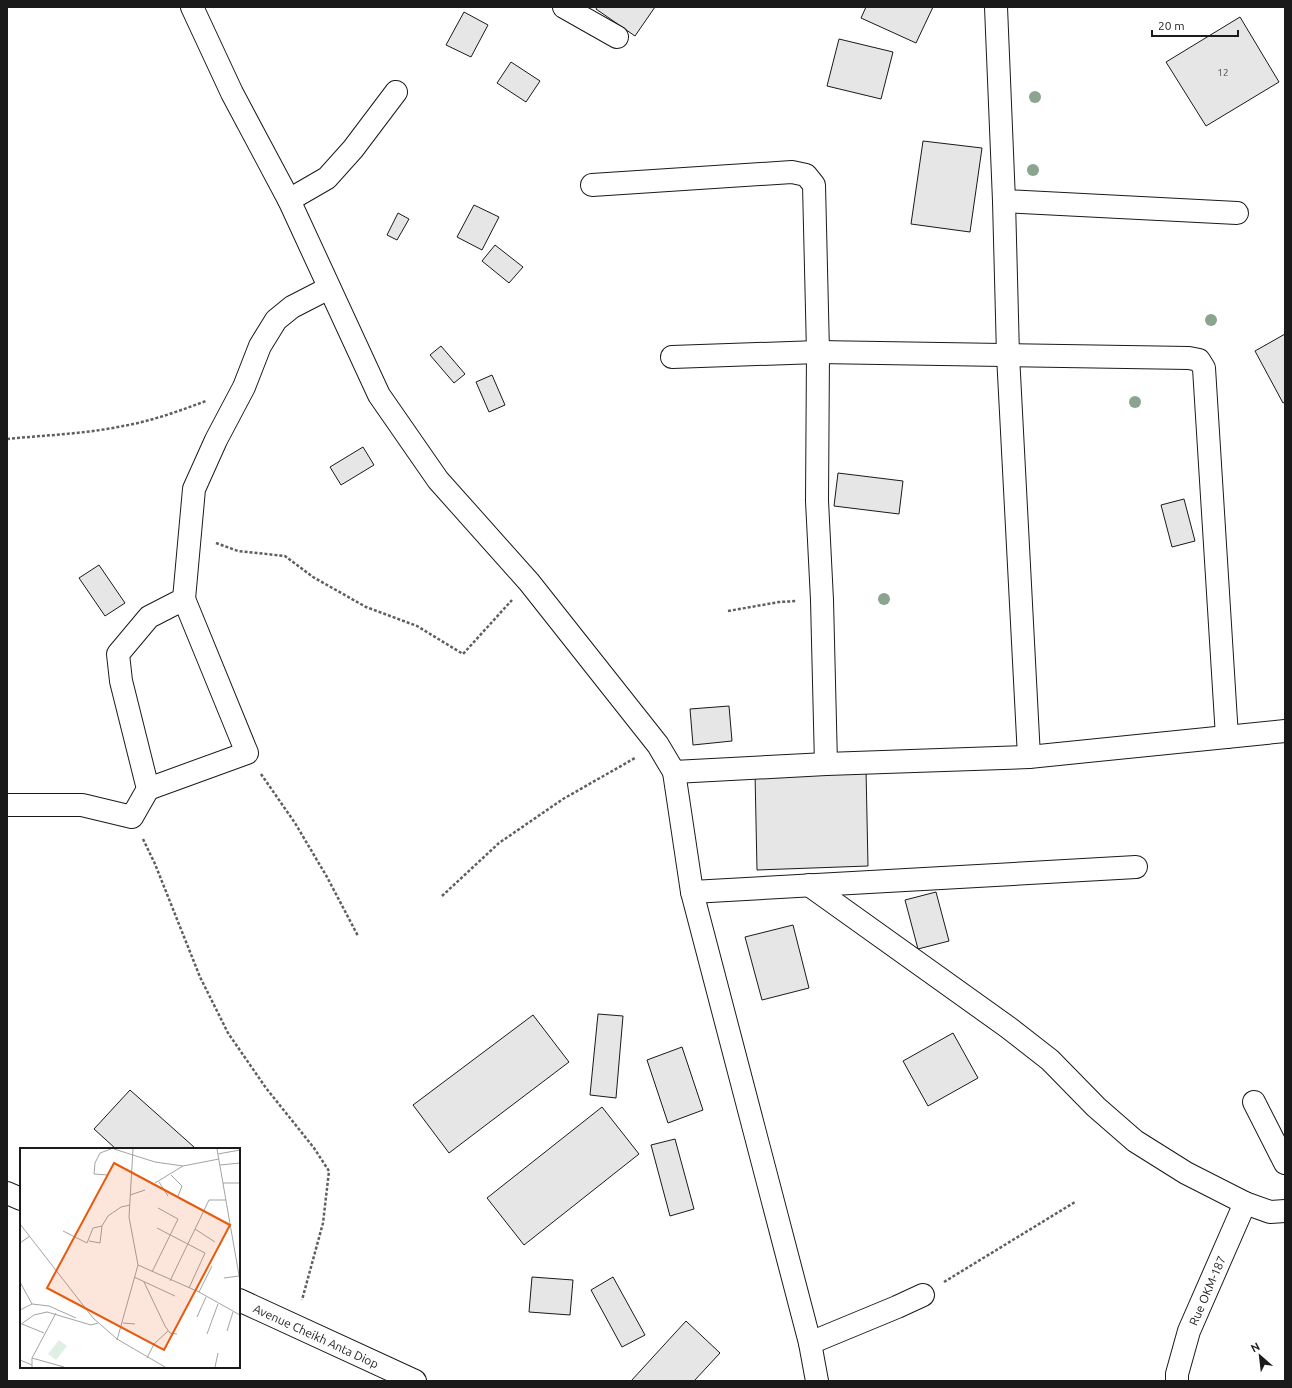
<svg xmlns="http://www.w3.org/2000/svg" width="1292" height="1388" font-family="Ubuntu,sans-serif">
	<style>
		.building { fill: #e6e6e6; stroke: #1a1a1a }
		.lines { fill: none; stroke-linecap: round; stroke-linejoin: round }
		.minor-casing { stroke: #1a1a1a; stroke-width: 24 }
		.tertiary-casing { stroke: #1a1a1a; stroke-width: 24 }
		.path { stroke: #5f5f5f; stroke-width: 2.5; stroke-dasharray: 3 2; stroke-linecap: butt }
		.minor { stroke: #fff; stroke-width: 22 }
		.tertiary { stroke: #fff; stroke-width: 22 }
		.tree { fill: #8aa48f }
		.labels { text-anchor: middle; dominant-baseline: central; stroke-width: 3; stroke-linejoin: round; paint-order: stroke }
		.number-label { font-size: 10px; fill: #4d4d4d }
		.street-label { font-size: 12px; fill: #1a1a1a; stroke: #fff }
		.inset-road { fill: none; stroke: #a3a3a3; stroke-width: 1 }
		.view { fill: #e8590c; fill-opacity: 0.15; stroke: #e8590c; stroke-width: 2 }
		.inset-edge { fill: none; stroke: #1a1a1a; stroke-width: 2 }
	</style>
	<rect width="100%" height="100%" fill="#fff"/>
	<g class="building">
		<path d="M 597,7 L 655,7 L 635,36 L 596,9 Z"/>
		<path d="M 866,7 L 933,7 L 916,43 L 861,18 Z"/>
		<path d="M 464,12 L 488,25 L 471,57 L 446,45 Z"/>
		<path d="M 1240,17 L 1279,82 L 1206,126 L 1166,62 Z"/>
		<path d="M 839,39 L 893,52 L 881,99 L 827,86 Z"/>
		<path d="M 511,62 L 540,81 L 526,102 L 497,83 Z"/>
		<path d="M 923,141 L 982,148 L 970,232 L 911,224 Z"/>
		<path d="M 474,205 L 499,217 L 482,250 L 457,237 Z"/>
		<path d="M 398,213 L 409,219 L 397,240 L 387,235 Z"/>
		<path d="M 495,245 L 523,267 L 509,283 L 482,261 Z"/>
		<path d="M 1285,334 L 1285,402 L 1283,403 L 1255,351 Z"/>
		<path d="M 441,346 L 465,374 L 454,383 L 430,355 Z"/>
		<path d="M 492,375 L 505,405 L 489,412 L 476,382 Z"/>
		<path d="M 363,447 L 374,465 L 341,485 L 330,467 Z"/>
		<path d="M 838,473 L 903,481 L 899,514 L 834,506 Z"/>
		<path d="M 1184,499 L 1195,541 L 1172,547 L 1161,505 Z"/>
		<path d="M 99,565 L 125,603 L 105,616 L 79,578 Z"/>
		<path d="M 729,706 L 732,741 L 693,745 L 690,709 Z"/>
		<path d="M 866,769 L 868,866 L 757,870 L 755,773 Z"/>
		<path d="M 936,892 L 949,941 L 918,949 L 905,900 Z"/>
		<path d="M 793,925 L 809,988 L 762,1000 L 745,937 Z"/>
		<path d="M 598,1014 L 623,1016 L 616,1098 L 590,1095 Z"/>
		<path d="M 533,1015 L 569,1062 L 449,1153 L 413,1105 Z"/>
		<path d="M 953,1033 L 978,1078 L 928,1106 L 903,1061 Z"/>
		<path d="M 682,1047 L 703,1110 L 668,1123 L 647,1060 Z"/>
		<path d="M 130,1090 L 194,1147 L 192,1149 L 116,1149 L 94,1129 Z"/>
		<path d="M 602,1107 L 639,1154 L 524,1245 L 487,1198 Z"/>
		<path d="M 675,1139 L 694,1209 L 670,1216 L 651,1145 Z"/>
		<path d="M 532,1277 L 573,1280 L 570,1315 L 529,1312 Z"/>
		<path d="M 613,1277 L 645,1335 L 622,1347 L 591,1290 Z"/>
		<path d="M 686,1321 L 720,1353 L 694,1381 L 631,1381 Z"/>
	</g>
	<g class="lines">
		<g class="minor-casing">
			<g id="minor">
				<path d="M 192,7 L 232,93 L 289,200 L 379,395 L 438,480 L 529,582 L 658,745 L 674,772 L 692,892 L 810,1343 L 817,1381"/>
				<path d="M 564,7 L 617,37"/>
				<path d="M 996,7 L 1004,201 L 1008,355 L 1029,757"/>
				<path d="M 592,185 L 792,172 L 806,175 L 814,185 L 818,352 L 817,501 L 822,600 L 826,764"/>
				<path d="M 289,200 L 327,178 L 353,149 L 396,92"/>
				<path d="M 1004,201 L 1237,213"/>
				<path d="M 672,357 L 818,352 L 1189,358 L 1199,360 L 1204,368 L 1227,737"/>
				<path d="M 674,772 L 826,764 L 1029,757 L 1285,731"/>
				<path d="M 148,789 L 247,753 L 184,599"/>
				<path d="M 7,805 L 82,805 L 132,817 L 148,789 L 121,681 L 118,654 L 149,617 L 184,599 L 194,489 L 216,440 L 244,387 L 260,346 L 276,320 L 292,307 L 329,288"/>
				<path d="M 809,885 L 1009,1028 L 1050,1060 L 1096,1107 L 1135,1141 L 1186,1173 L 1245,1203 L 1270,1212 L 1285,1211"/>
				<path d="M 692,892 L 1136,867"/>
				<path d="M 1254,1102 L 1285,1163"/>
				<path d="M 810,1343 L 897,1307 L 923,1295"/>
				<path id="s1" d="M 1177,1381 L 1177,1374 L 1189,1331 L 1245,1203"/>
			</g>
		</g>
		<g class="tertiary-casing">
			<g id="tertiary">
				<path d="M 7,1193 L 21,1199"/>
				<path id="s2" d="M 239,1300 L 415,1381"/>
			</g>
		</g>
		<g class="path">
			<path d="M 7,439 C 46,435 85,434 123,426 C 152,421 179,411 206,401"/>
			<path d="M 216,543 L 238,551 L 285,556 L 313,577 L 366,607 L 417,626 L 463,654 L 512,600"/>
			<path d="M 728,611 L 779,602 L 797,601"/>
			<path d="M 261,774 L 295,823 L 327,877 L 358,936"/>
			<path d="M 143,839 L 155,864 L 200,977 L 228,1033 L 266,1088 L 314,1148 L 329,1171 L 323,1223 L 302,1300"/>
			<path d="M 442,896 L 499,843 L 563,799 L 635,758"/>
			<path d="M 944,1282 L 1075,1202"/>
		</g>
		<use href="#minor" class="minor"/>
		<use href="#tertiary" class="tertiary"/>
	</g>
	<g class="tree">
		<circle cx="1035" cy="97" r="6"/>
		<circle cx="1033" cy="170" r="6"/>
		<circle cx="1211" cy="320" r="6"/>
		<circle cx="1135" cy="402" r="6"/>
		<circle cx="884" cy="599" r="6"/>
	</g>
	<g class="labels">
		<g class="number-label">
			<text x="1223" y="72">12</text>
		</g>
		<g class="street-label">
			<text stroke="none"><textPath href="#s1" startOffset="96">Rue OKM-187</textPath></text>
			<text stroke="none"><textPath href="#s2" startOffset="85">Avenue Cheikh Anta Diop</textPath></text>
		</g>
	</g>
	<g transform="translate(20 1148)">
		<rect width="220" height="220" fill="#fff"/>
		<path d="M 39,192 L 47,198 L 36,212 L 28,206 Z" fill="#e0efe3"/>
		<path class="inset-road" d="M 94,1 L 135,14 L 163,18M 197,1 L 220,133M 198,6 L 220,2M 200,17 L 220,15M 88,27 L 74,26 L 75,15 L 80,5 L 91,1M 151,27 L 162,38 L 158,48M 139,34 L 148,48M 135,35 L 163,18 L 199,11M 203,35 L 220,35M 110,47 L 125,42M 0,76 L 73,170 L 97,191 L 145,219M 137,80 L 185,105 L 169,140M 175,81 L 195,94M 43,83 L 67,95 L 73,80 L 82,78 L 88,68 L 101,59 L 110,57M 69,93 L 80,95 L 82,78M 0,95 L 10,88M 118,117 L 179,144 L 220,167M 132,124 L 158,71 L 138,60M 114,129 L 155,148M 204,130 L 219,128M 150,133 L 189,52 L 206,52M 0,134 L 12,156M 124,134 L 145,178 L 150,185 L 157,186M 179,144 L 192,118M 0,162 L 12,156 L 29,158 L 56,170M 177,169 L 186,149M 103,175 L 115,176M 2,176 L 24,185M 0,177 L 14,167 L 27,164 L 71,177 L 78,175M 207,183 L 213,164M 187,186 L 198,156M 97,192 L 118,117 L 109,69 L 113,1M 12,210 L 44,219M 127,210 L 134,196 L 148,183M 0,212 L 12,217M 12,219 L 12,210 L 36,165M 195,219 L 198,205"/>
		<path class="view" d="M 94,15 L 210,77 L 144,202 L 27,140 Z"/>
		<rect width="220" height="220" class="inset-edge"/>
	</g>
	<rect width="1292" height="1388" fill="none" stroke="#1a1a1a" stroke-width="16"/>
	<g transform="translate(1260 1356) rotate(332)" stroke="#ffffff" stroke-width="3" paint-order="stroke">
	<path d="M0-3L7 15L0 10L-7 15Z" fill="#1a1a1a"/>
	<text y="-6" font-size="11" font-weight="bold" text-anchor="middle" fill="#1a1a1a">N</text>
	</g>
	<path d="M1152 30v6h86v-6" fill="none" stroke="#1a1a1a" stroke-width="2"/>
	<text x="1158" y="30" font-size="12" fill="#1a1a1a" stroke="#ffffff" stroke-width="3" paint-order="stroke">20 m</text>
</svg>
